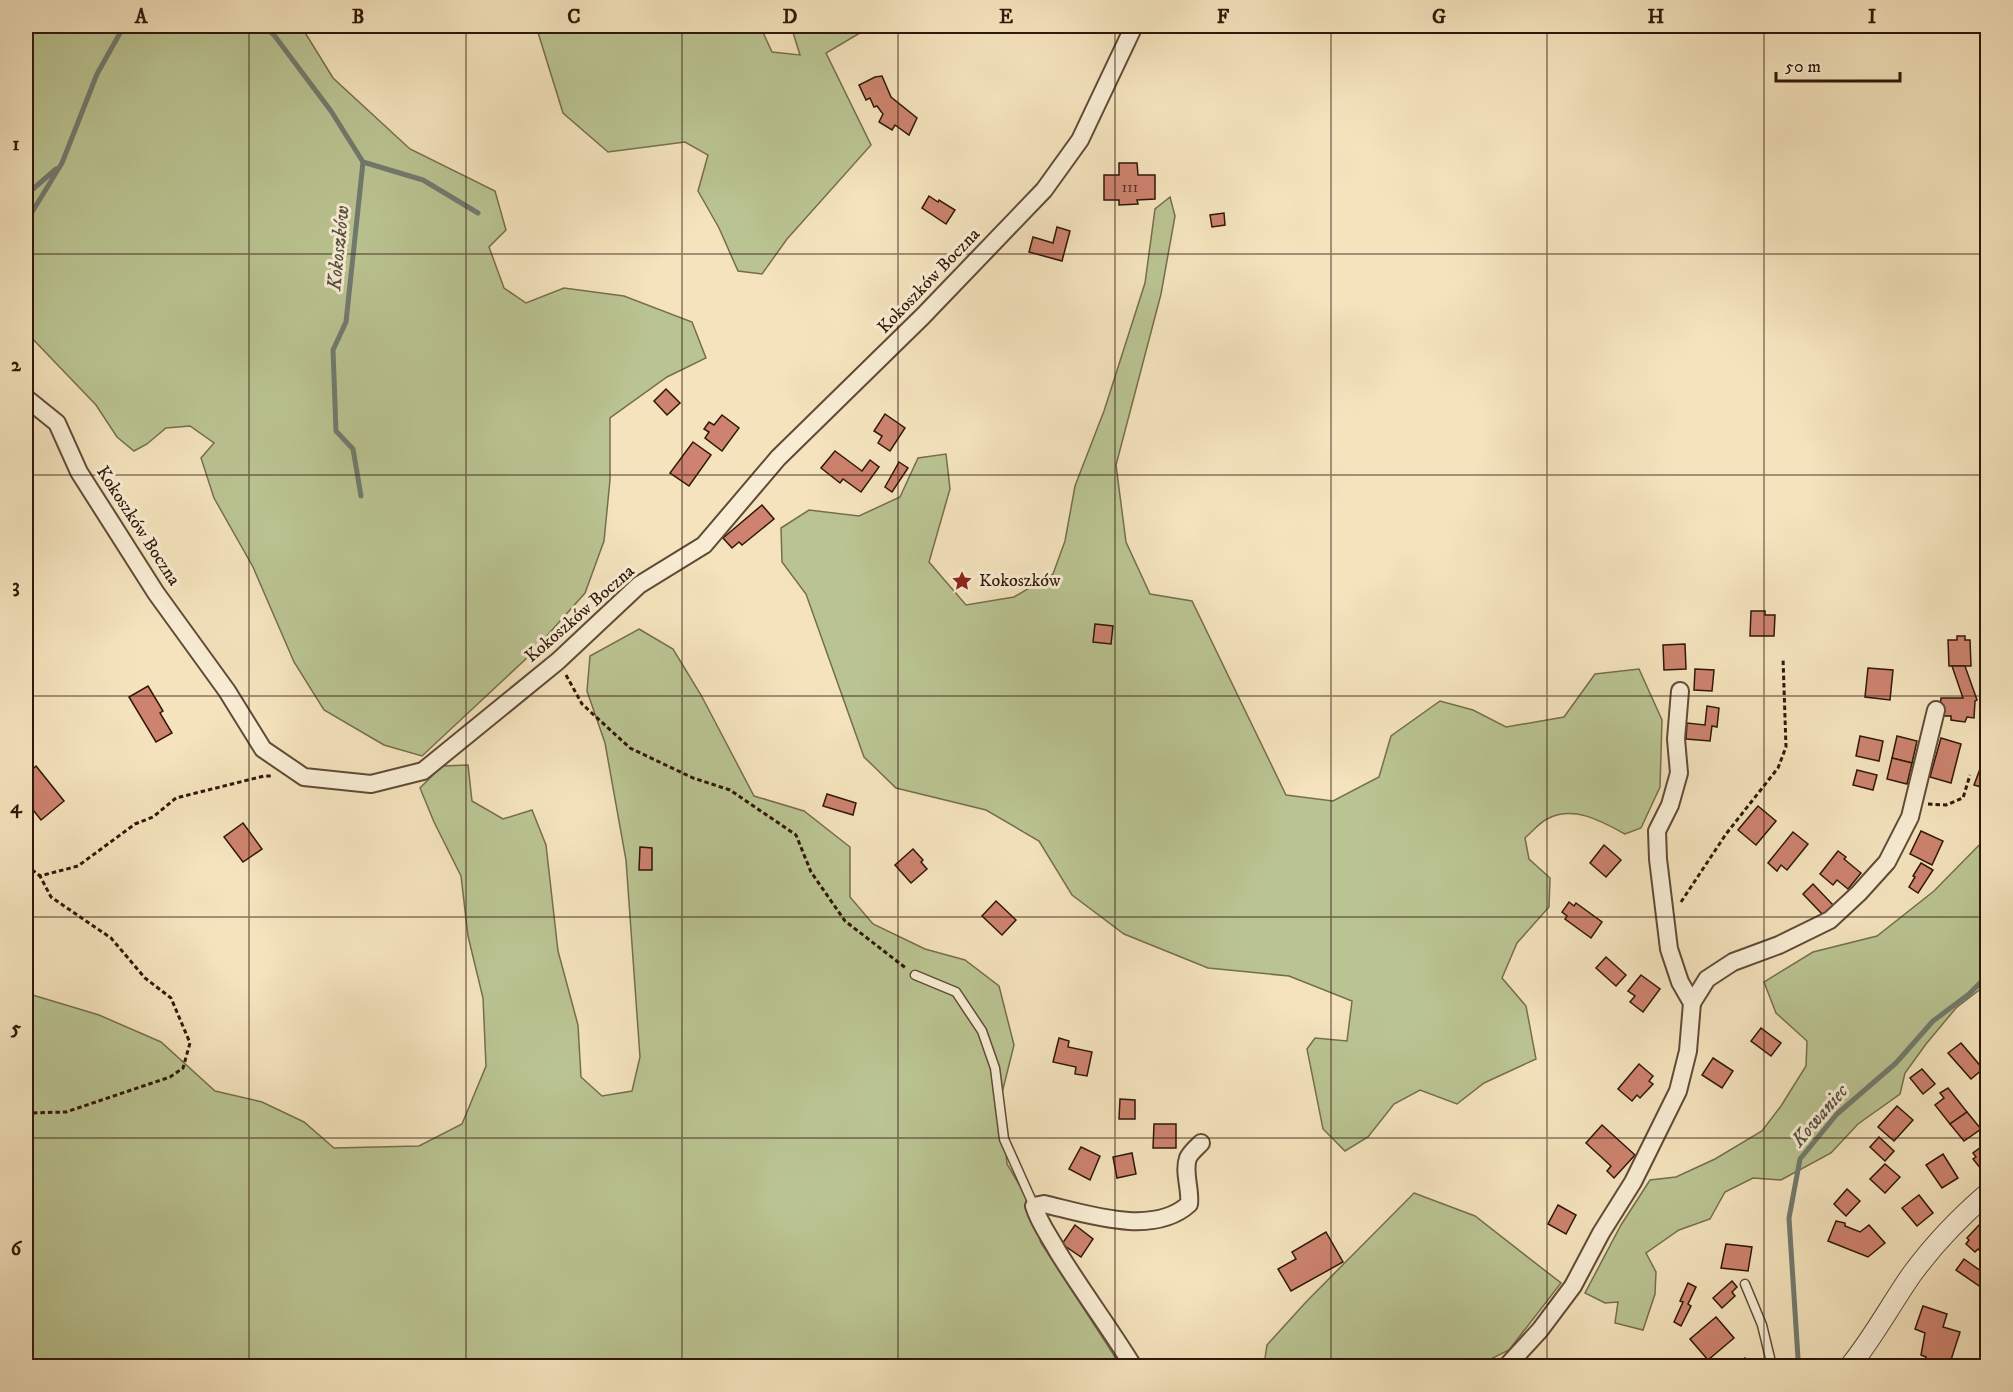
<svg xmlns="http://www.w3.org/2000/svg" width="2013" height="1392" font-family="'IM FELL DW Pica',serif">
	<style>
		.green { fill: #bac492; stroke: #756e4d; stroke-width: 1.5 }
		.lines { fill: none; stroke-linecap: round; stroke-linejoin: round }
		.stream { stroke: #717b6f; stroke-width: 5 }
		.building { fill: #cd836f; stroke: #301708; stroke-width: 1.5 }
		.service-casing { stroke: #614a35; stroke-width: 11 }
		.minor-casing { stroke: #614a35; stroke-width: 20 }
		.tertiary-casing { stroke: #614a35; stroke-width: 22 }
		.path { stroke: #301708; stroke-width: 3; stroke-dasharray: 4.5 3; stroke-linecap: butt }
		.service { stroke: #f8edd4; stroke-width: 8 }
		.minor { stroke: #f8edd4; stroke-width: 16 }
		.tertiary { stroke: #f8edd4; stroke-width: 20 }
		.grid { fill: none; stroke: #301708; stroke-width: 1.5; stroke-opacity: 0.55 }
		.labels { text-anchor: middle; dominant-baseline: central; stroke-width: 6; stroke-linejoin: round; paint-order: stroke }
		.number-label { font-size: 15px; fill: #573222 }
		.street-label { font-size: 18px; fill: #301708; stroke: #f8edd4 }
		.poi-label { font-size: 18px; fill: #301708; stroke: #f8edd4; text-anchor: start }
		.water-label { font-size: 20px; font-style: italic; fill: #565144; stroke: #f8edd4 }
		.neatline { fill: none; stroke: #301708; stroke-width: 2 }
		.grid-label { font-size: 20px; text-anchor: middle; font-weight: bold; fill: #301708 }
	</style>
	<rect width="100%" height="100%" fill="#f4e3bd"/>
	<filter id="stains"><feTurbulence type="fractalNoise" baseFrequency=".00333" numOctaves="4"/><feColorMatrix values="0 0 0 0 .2 0 0 0 0 .09 0 0 0 0 .02 0 0 0 .5 -.17"/></filter>
	<radialGradient id="worn" r=".72"><stop offset=".6" stop-color="#630" stop-opacity="0"/><stop offset="1" stop-color="#630" stop-opacity=".3"/></radialGradient>
	<g class="green">
		<path d="M 26,26 L 301,26 L 333,78 L 410,149 L 495,191 L 506,230 L 489,247 L 504,288 L 526,303 L 564,288 L 624,296 L 692,322 L 706,358 L 667,377 L 610,418 L 610,480 L 604,541 L 585,593 L 529,656 L 422,756 L 384,745 L 324,710 L 294,662 L 253,567 L 214,498 L 201,458 L 214,443 L 190,426 L 166,428 L 147,444 L 134,451 L 117,437 L 96,405 L 26,332 Z"/>
		<path d="M 536,26 L 760,26 L 772,52 L 800,55 L 791,26 L 869,26 L 870,27 L 826,53 L 871,145 L 787,239 L 762,274 L 738,271 L 719,228 L 698,191 L 708,155 L 685,142 L 608,152 L 563,113 Z"/>
		<path d="M 1170,197 L 1175,216 L 1161,294 L 1116,465 L 1126,542 L 1150,594 L 1192,601 L 1286,795 L 1333,801 L 1379,777 L 1391,736 L 1440,701 L 1473,710 L 1506,727 L 1564,717 L 1595,674 L 1639,669 L 1662,720 L 1660,787 L 1641,828 L 1625,834 C 1601,821 1574,805 1547,819 C 1539,823 1532,832 1525,838 L 1529,859 L 1550,878 L 1549,907 L 1517,943 L 1502,978 L 1526,1006 L 1536,1059 L 1484,1083 L 1457,1104 L 1420,1090 L 1394,1104 L 1368,1137 L 1345,1151 L 1323,1129 L 1307,1049 L 1315,1038 L 1347,1041 L 1352,1001 L 1289,976 L 1208,968 L 1124,934 L 1072,895 L 1039,841 L 986,810 L 896,788 L 864,757 L 806,594 L 782,562 L 781,528 L 809,510 L 859,516 L 900,497 L 918,458 L 946,454 L 950,489 L 929,562 L 966,605 L 1014,597 L 1053,574 L 1065,541 L 1075,486 L 1104,411 L 1145,283 L 1155,209 Z"/>
		<path d="M 639,629 L 673,649 L 701,695 L 754,796 L 804,811 L 850,847 L 850,897 L 873,924 L 925,949 L 965,960 L 999,986 L 1014,1045 L 1001,1097 L 1007,1164 L 1024,1193 L 1041,1243 L 1121,1366 L 26,1366 L 26,993 L 99,1015 L 161,1042 L 215,1091 L 262,1102 L 304,1122 L 334,1148 L 419,1146 L 462,1124 L 486,1066 L 483,998 L 468,936 L 461,876 L 434,822 L 420,788 L 442,766 L 468,765 L 472,801 L 503,819 L 532,810 L 546,845 L 558,951 L 578,1025 L 581,1077 L 602,1096 L 632,1091 L 640,1057 L 626,860 L 605,743 L 587,691 L 590,656 Z"/>
		<path d="M 1987,837 L 1987,984 L 1956,1008 L 1926,1044 L 1905,1073 L 1900,1094 L 1858,1124 L 1831,1153 L 1781,1180 L 1753,1178 L 1725,1192 L 1710,1219 L 1679,1230 L 1646,1253 L 1656,1272 L 1655,1294 L 1643,1330 L 1615,1323 L 1618,1302 L 1605,1303 L 1585,1293 L 1621,1225 L 1650,1180 L 1676,1177 L 1715,1159 L 1762,1131 L 1781,1106 L 1806,1066 L 1807,1041 L 1776,1013 L 1764,982 L 1813,952 L 1877,936 L 1934,891 Z"/>
		<path d="M 1414,1193 L 1475,1216 L 1561,1283 L 1509,1350 L 1477,1366 L 1266,1366 L 1264,1365 L 1267,1345 L 1306,1302 Z"/>
	</g>
	<g class="lines">
		<g class="stream">
			<path d="M 264,26 L 274,35 L 331,111 L 363,162 L 346,322 L 333,350 L 336,431 L 353,449 L 361,496"/>
			<path d="M 363,162 L 423,180 L 478,213"/>
			<path d="M 26,195 L 56,169"/>
			<path d="M 26,222 L 62,163 L 97,74 L 124,26"/>
			<path d="M 1796,1366 L 1798,1358 L 1789,1218 L 1800,1159 L 1837,1114 L 1896,1063 L 1933,1021 L 1969,994 L 1988,975"/>
		</g>
	</g>
	<g class="building">
		<path d="M 882,76 L 891,97 L 917,118 L 909,135 L 895,125 L 892,130 L 879,122 L 883,114 L 877,106 L 874,107 L 870,98 L 866,100 L 859,85 L 875,77 Z"/>
		<path d="M 1119,163 L 1137,163 L 1138,175 L 1155,175 L 1155,199 L 1137,200 L 1138,204 L 1119,205 L 1119,200 L 1104,200 L 1104,175 L 1119,175 Z"/>
		<path d="M 929,196 L 938,202 L 939,200 L 955,210 L 946,224 L 922,208 Z"/>
		<path d="M 1224,213 L 1225,225 L 1212,227 L 1210,215 Z"/>
		<path d="M 1057,227 L 1070,231 L 1062,261 L 1029,252 L 1033,237 L 1053,243 Z"/>
		<path d="M 666,389 L 680,403 L 667,415 L 654,401 Z"/>
		<path d="M 885,414 L 905,428 L 890,451 L 878,443 L 882,436 L 874,431 Z"/>
		<path d="M 722,415 L 739,428 L 722,451 L 705,438 L 709,432 L 704,429 L 709,422 L 714,425 Z"/>
		<path d="M 693,442 L 711,455 L 689,486 L 670,473 Z"/>
		<path d="M 835,451 L 862,471 L 870,460 L 879,467 L 861,492 L 843,479 L 840,483 L 821,468 Z"/>
		<path d="M 899,462 L 908,468 L 892,492 L 885,487 Z"/>
		<path d="M 762,505 L 774,519 L 742,545 L 739,542 L 732,548 L 723,538 Z"/>
		<path d="M 1751,611 L 1765,611 L 1765,615 L 1775,615 L 1774,636 L 1750,636 Z"/>
		<path d="M 1095,624 L 1113,626 L 1111,644 L 1093,642 Z"/>
		<path d="M 1957,636 L 1965,636 L 1965,640 L 1970,640 L 1971,666 L 1949,666 L 1948,640 L 1957,640 Z"/>
		<path d="M 1685,644 L 1686,669 L 1664,670 L 1663,645 Z"/>
		<path d="M 1952,666 L 1965,666 L 1977,700 L 1975,701 L 1974,718 L 1967,717 L 1965,722 L 1951,720 L 1951,716 L 1939,716 L 1941,698 L 1963,698 Z"/>
		<path d="M 1868,668 L 1893,670 L 1890,700 L 1865,697 Z"/>
		<path d="M 1695,669 L 1714,670 L 1712,691 L 1694,690 Z"/>
		<path d="M 148,686 L 163,711 L 160,713 L 172,733 L 156,742 L 129,697 Z"/>
		<path d="M 1707,706 L 1719,708 L 1717,727 L 1712,726 L 1710,741 L 1686,739 L 1687,723 L 1705,725 Z"/>
		<path d="M 1860,736 L 1883,741 L 1879,761 L 1856,756 Z"/>
		<path d="M 1897,736 L 1917,741 L 1912,763 L 1892,758 Z"/>
		<path d="M 1941,738 L 1961,744 L 1951,783 L 1930,777 Z"/>
		<path d="M 1892,758 L 1912,763 L 1907,784 L 1887,779 Z"/>
		<path d="M 1983,761 L 1988,762 L 1988,789 L 1974,785 Z"/>
		<path d="M 36,766 L 64,801 L 41,820 L 26,801 L 26,775 Z"/>
		<path d="M 1857,770 L 1877,775 L 1873,790 L 1853,785 Z"/>
		<path d="M 827,794 L 856,803 L 853,815 L 823,806 Z"/>
		<path d="M 1758,806 L 1776,821 L 1756,845 L 1738,830 Z"/>
		<path d="M 243,823 L 262,849 L 243,862 L 224,837 Z"/>
		<path d="M 1921,831 L 1943,841 L 1932,865 L 1910,854 Z"/>
		<path d="M 1793,832 L 1808,844 L 1787,870 L 1781,865 L 1777,871 L 1768,863 Z"/>
		<path d="M 1604,845 L 1621,860 L 1606,877 L 1590,863 Z"/>
		<path d="M 640,847 L 652,848 L 652,870 L 639,870 Z"/>
		<path d="M 913,849 L 923,860 L 921,862 L 927,869 L 911,883 L 895,865 Z"/>
		<path d="M 1838,851 L 1846,857 L 1844,859 L 1861,873 L 1848,889 L 1837,880 L 1833,885 L 1820,874 Z"/>
		<path d="M 1921,863 L 1933,870 L 1918,893 L 1909,887 L 1915,877 L 1913,876 Z"/>
		<path d="M 1813,884 L 1835,907 L 1823,915 L 1803,894 Z"/>
		<path d="M 996,901 L 1016,920 L 1002,935 L 982,916 Z"/>
		<path d="M 1569,902 L 1574,906 L 1576,903 L 1602,922 L 1591,938 L 1565,919 L 1567,916 L 1562,912 Z"/>
		<path d="M 1606,957 L 1626,975 L 1616,986 L 1596,968 Z"/>
		<path d="M 1641,975 L 1660,989 L 1643,1012 L 1630,1002 L 1635,996 L 1628,991 Z"/>
		<path d="M 1761,1028 L 1781,1043 L 1771,1056 L 1751,1041 Z"/>
		<path d="M 1059,1038 L 1069,1041 L 1068,1047 L 1092,1052 L 1087,1076 L 1075,1074 L 1076,1067 L 1053,1062 Z"/>
		<path d="M 1961,1043 L 1983,1069 L 1971,1079 L 1948,1053 Z"/>
		<path d="M 1713,1058 L 1733,1071 L 1722,1088 L 1702,1075 Z"/>
		<path d="M 1639,1064 L 1653,1076 L 1649,1081 L 1653,1084 L 1640,1098 L 1637,1095 L 1632,1101 L 1618,1089 Z"/>
		<path d="M 1922,1069 L 1935,1084 L 1923,1094 L 1910,1078 Z"/>
		<path d="M 1948,1088 L 1967,1112 L 1950,1124 L 1935,1105 L 1944,1098 L 1940,1093 Z"/>
		<path d="M 1120,1099 L 1135,1100 L 1135,1119 L 1119,1119 Z"/>
		<path d="M 1897,1106 L 1913,1120 L 1894,1141 L 1878,1127 Z"/>
		<path d="M 1967,1112 L 1981,1129 L 1964,1141 L 1950,1124 Z"/>
		<path d="M 1154,1124 L 1176,1124 L 1176,1148 L 1153,1148 Z"/>
		<path d="M 1602,1125 L 1635,1155 L 1614,1178 L 1607,1171 L 1611,1166 L 1586,1143 Z"/>
		<path d="M 1879,1137 L 1894,1151 L 1885,1161 L 1870,1147 Z"/>
		<path d="M 1988,1142 L 1988,1164 L 1981,1169 L 1973,1159 L 1976,1157 L 1973,1153 Z"/>
		<path d="M 1081,1147 L 1100,1156 L 1090,1180 L 1069,1169 Z"/>
		<path d="M 1132,1153 L 1136,1174 L 1117,1178 L 1113,1157 Z"/>
		<path d="M 1943,1154 L 1958,1178 L 1942,1188 L 1926,1165 Z"/>
		<path d="M 1885,1164 L 1900,1177 L 1885,1193 L 1870,1179 Z"/>
		<path d="M 1847,1189 L 1860,1201 L 1846,1216 L 1834,1204 Z"/>
		<path d="M 1919,1195 L 1933,1213 L 1917,1226 L 1902,1208 Z"/>
		<path d="M 1558,1205 L 1576,1215 L 1566,1234 L 1548,1224 Z"/>
		<path d="M 1987,1220 L 1988,1247 L 1982,1253 L 1978,1249 L 1975,1252 L 1966,1244 L 1969,1240 L 1967,1238 L 1979,1225 L 1981,1227 Z"/>
		<path d="M 1836,1221 L 1845,1223 L 1845,1226 L 1860,1232 L 1869,1225 L 1885,1243 L 1868,1257 L 1828,1241 Z"/>
		<path d="M 1075,1225 L 1093,1239 L 1081,1257 L 1062,1244 Z"/>
		<path d="M 1326,1232 L 1343,1262 L 1291,1291 L 1278,1269 L 1296,1259 L 1292,1252 Z"/>
		<path d="M 1726,1244 L 1752,1247 L 1748,1271 L 1721,1268 Z"/>
		<path d="M 1964,1259 L 1988,1276 L 1988,1292 L 1956,1270 Z"/>
		<path d="M 1732,1281 L 1737,1287 L 1732,1292 L 1735,1296 L 1722,1308 L 1713,1298 Z"/>
		<path d="M 1688,1283 L 1696,1287 L 1688,1304 L 1691,1306 L 1681,1326 L 1674,1322 L 1683,1302 L 1680,1301 Z"/>
		<path d="M 1923,1306 L 1947,1314 L 1943,1327 L 1960,1332 L 1949,1366 L 1923,1366 L 1926,1357 L 1921,1355 L 1925,1333 L 1915,1329 Z"/>
		<path d="M 1716,1317 L 1734,1338 L 1708,1360 L 1690,1339 Z"/>
		<path d="M 1745,1358 L 1750,1366 L 1729,1366 L 1737,1361 L 1738,1363 Z"/>
	</g>
	<g class="lines">
		<g class="service-casing">
			<g id="service">
				<path d="M 915,975 L 956,992 L 982,1031 L 995,1068 L 1004,1139 L 1034,1206"/>
				<path d="M 1745,1284 L 1762,1325 L 1772,1366"/>
			</g>
		</g>
		<g class="minor-casing">
			<g id="minor">
				<path d="M 26,398 L 57,423 L 79,472 L 156,593 L 227,691 L 263,749 L 304,777 L 371,784 L 423,771 L 558,661 L 639,585 L 704,545 L 778,458 L 923,316 L 1044,190 L 1080,140 L 1134,26"/>
				<path d="M 1692,1003 L 1707,979 L 1733,962 L 1779,945 L 1830,920 L 1859,893 L 1887,862 L 1910,817 L 1936,710"/>
				<path d="M 1133,1366 C 1109,1327 1082,1291 1058,1252 C 1050,1237 1039,1223 1034,1206 L 1044,1204 C 1087,1214 1153,1237 1189,1204 C 1191,1190 1183,1172 1188,1158 C 1190,1153 1197,1147 1201,1143"/>
				<path d="M 1507,1366 L 1540,1330 L 1573,1286 L 1601,1233 L 1633,1182 L 1678,1091 L 1688,1051 L 1692,1003 L 1680,982 L 1669,949 L 1658,859 L 1657,831 L 1670,805 L 1679,773 L 1676,739 L 1680,691"/>
			</g>
		</g>
		<g class="tertiary-casing">
			<path id="tertiary" d="M 1850,1366 C 1873,1338 1891,1304 1912,1274 C 1934,1244 1960,1217 1988,1193"/>
		</g>
		<g class="path">
			<path d="M 566,675 L 582,704 L 630,748 L 693,778 L 730,790 L 796,835 L 811,872 L 845,921 L 907,969"/>
			<path d="M 1928,804 L 1946,805 L 1963,798 L 1970,775"/>
			<path d="M 26,865 L 40,876 L 78,866 L 135,824 L 153,817 L 176,798 L 264,776 L 273,776"/>
			<path d="M 1681,902 L 1726,834 L 1778,768 L 1786,747 L 1783,658"/>
			<path d="M 26,1111 L 29,1113 L 66,1112 L 170,1077 L 183,1068 L 190,1043 L 171,998 L 145,978 L 111,938 L 51,897 L 40,876"/>
		</g>
		<use href="#service" class="service"/>
		<use href="#minor" class="minor"/>
		<use href="#tertiary" class="tertiary"/>
	</g>
	<path class="grid" d="M 249,26 L 249,1366M 466,26 L 466,1366M 682,26 L 682,1366M 898,26 L 898,1366M 1115,26 L 1115,1366M 1331,26 L 1331,1366M 1547,26 L 1547,1366M 1764,26 L 1764,1366M 26,254 L 1988,254M 26,475 L 1988,475M 26,696 L 1988,696M 26,917 L 1988,917M 26,1138 L 1988,1138"/>
	<defs>
		<g id="sight-bare" transform="scale(1.62)"><path d="M0-6L1.8-2.2L6-1.7L2.9 1.2L3.7 5.4L0 3.3L-3.7 5.4L-2.9 1.2L-6-1.7L-1.8-2.2Z" fill="#8f2418" stroke="#f8edd4" stroke-width="2.5" paint-order="stroke"/></g>
	</defs>
	<g fill-rule="evenodd">
		<use href="#sight-bare" x="962" y="581"/>
	</g>
	<g class="labels">
		<g class="number-label">
			<text x="1130" y="187">111</text>
		</g>
		<g class="street-label">
			<text transform="translate(929 281) rotate(-46)">Kokoszków Boczna</text>
			<text transform="translate(138 526) rotate(57)">Kokoszków Boczna</text>
			<text transform="translate(580 614) rotate(-41)">Kokoszków Boczna</text>
		</g>
		<g class="poi-label">
			<text x="979" y="581">Kokoszków</text>
		</g>
		<g class="water-label">
			<text transform="translate(339 248) rotate(-84)">Kokoszków</text>
			<text transform="translate(1820 1116) rotate(-49)">Kowaniec</text>
		</g>
	</g>
	<rect width="2013" height="1392" fill="none" stroke="#f4e3bd" stroke-width="66"/>
	<path d="M1776 72v9h124v-9" fill="none" stroke="#301708" stroke-width="3"/>
	<text x="1785" y="72" font-size="18" fill="#301708" stroke="#f8edd4" stroke-width="4.5" paint-order="stroke">50 m</text>
	<rect x="33" y="33" width="1947" height="1326" class="neatline"/>
	<g class="grid-label">
		<text x="141" y="23">A</text>
		<text x="358" y="23">B</text>
		<text x="574" y="23">C</text>
		<text x="790" y="23">D</text>
		<text x="1006" y="23">E</text>
		<text x="1223" y="23">F</text>
		<text x="1439" y="23">G</text>
		<text x="1656" y="23">H</text>
		<text x="1872" y="23">I</text>
		<text x="16" y="150">1</text>
		<text x="16" y="371">2</text>
		<text x="16" y="592">3</text>
		<text x="16" y="813">4</text>
		<text x="16" y="1034">5</text>
		<text x="16" y="1255">6</text>
	</g>
	<rect width="100%" height="100%" filter="url(#stains)"/>
	<rect width="100%" height="100%" fill="url(#worn)"/>
</svg>
